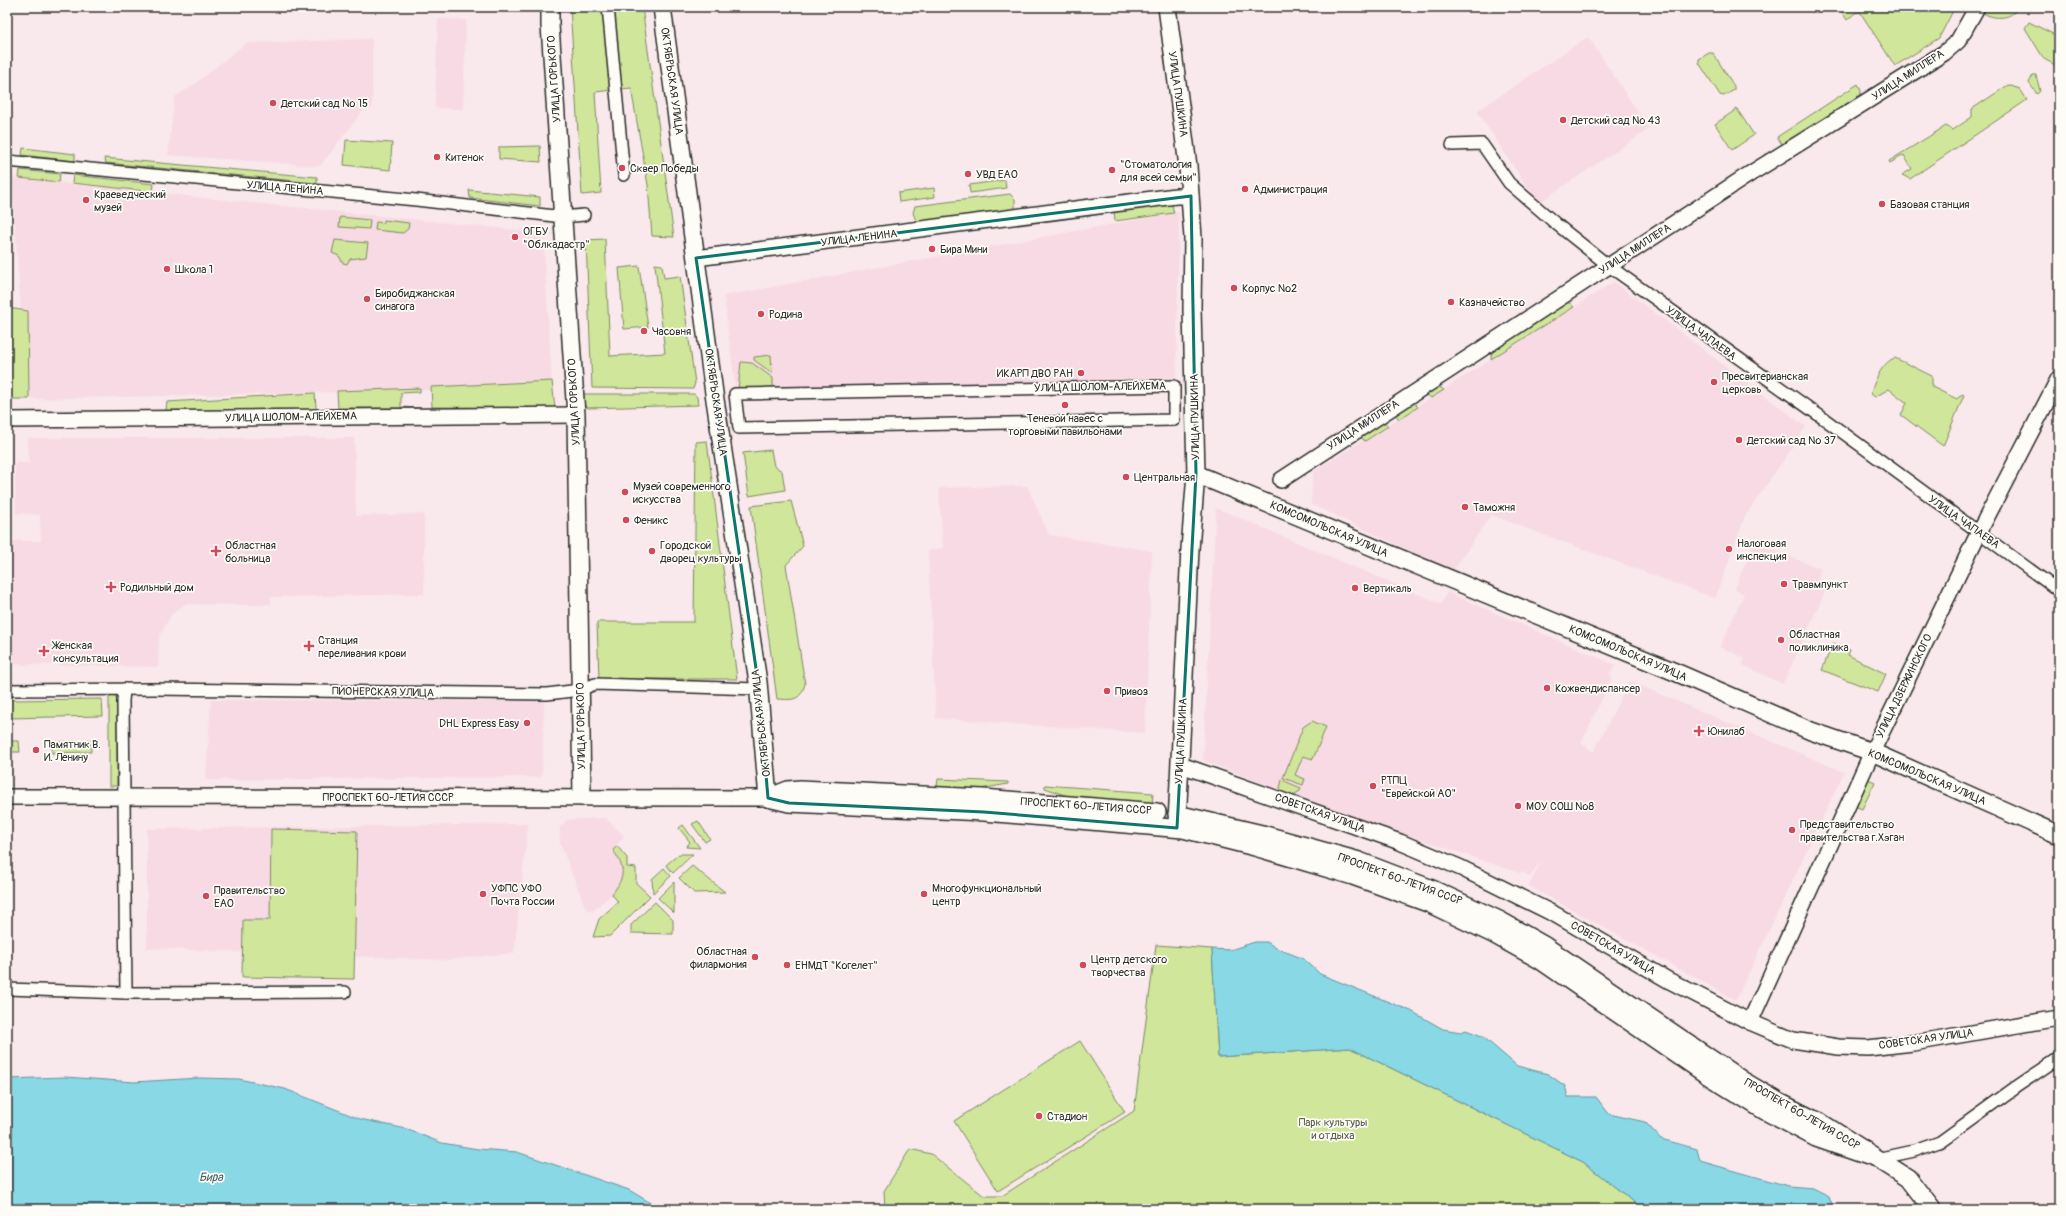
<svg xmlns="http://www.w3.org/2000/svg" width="2066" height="1216" font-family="Pangolin,sans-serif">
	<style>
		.built { fill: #f7dae4 }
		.green { fill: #d0e69a; stroke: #7e8862 }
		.water { fill: #89d8e6; stroke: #63939b }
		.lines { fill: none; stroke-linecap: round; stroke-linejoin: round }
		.street-casing { stroke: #2b2b2b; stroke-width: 14 }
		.secondary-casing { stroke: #2b2b2b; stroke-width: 18 }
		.primary-casing { stroke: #2b2b2b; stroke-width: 20 }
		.street { stroke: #fdfcf7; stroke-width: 11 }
		.secondary { stroke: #fdfcf7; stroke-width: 15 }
		.primary { stroke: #fdfcf7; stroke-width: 17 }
		.marked { fill: none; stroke: #0f766e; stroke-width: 3; stroke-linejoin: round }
		.poi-dot { fill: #d1495b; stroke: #fdfcf7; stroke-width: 1.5 }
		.labels { text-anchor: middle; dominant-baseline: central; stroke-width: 3.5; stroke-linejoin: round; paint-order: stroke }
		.street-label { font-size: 11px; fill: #2b2b2b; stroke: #fdfcf7 }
		.poi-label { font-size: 11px; fill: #2b2b2b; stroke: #fdfcf7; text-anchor: start }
		.park-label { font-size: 11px; fill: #545a47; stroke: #fdfcf7 }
		.water-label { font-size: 12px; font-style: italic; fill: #475f63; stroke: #fdfcf7 }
	</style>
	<rect width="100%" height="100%" fill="#f9e8ec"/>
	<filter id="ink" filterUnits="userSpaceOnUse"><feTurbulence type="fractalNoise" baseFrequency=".025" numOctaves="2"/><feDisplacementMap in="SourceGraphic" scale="8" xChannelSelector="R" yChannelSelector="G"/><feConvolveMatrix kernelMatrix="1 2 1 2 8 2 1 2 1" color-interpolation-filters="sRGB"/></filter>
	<g filter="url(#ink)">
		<g class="built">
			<path d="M 438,19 L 466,20 L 463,109 L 435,108 Z"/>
			<path d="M 1588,37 L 1649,129 L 1538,203 L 1477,111 Z"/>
			<path d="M 372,39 L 372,109 L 365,108 L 320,166 L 168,155 L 175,97 L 195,84 L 246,43 Z"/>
			<path d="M 12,178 L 543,233 L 552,387 L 27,399 Z"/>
			<path d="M 1179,212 L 1176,390 L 736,393 L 724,296 Z"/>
			<path d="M 1614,282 L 1806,427 L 1745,516 L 1715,598 L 1491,515 L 1453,571 L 1311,504 L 1313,472 Z"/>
			<path d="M 28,438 L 354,438 L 356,516 L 424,514 L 424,594 L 271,597 L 271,604 L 257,605 L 185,604 L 171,615 L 159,637 L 158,667 L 7,664 L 8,541 L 41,541 L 40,515 L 16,513 L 15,463 L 29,463 Z"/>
			<path d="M 1027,486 L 1049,535 L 1152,551 L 1145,733 L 936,718 L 928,551 L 943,548 L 939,488 Z"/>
			<path d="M 1216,508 L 1441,604 L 1447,592 L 1615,665 L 1610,676 L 1612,677 L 1581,743 L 1594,752 L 1629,681 L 1844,772 L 1736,1000 L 1529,886 L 1541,861 L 1530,876 L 1521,871 L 1520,873 L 1305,800 L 1203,760 Z"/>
			<path d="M 1754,542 L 1821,569 L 1817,580 L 1827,587 L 1783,684 L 1743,665 L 1745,658 L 1720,647 L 1744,594 L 1735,589 Z"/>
			<path d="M 211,700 L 544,701 L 542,777 L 206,780 Z"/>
			<path d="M 605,818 L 624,836 L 613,850 L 619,860 L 623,871 L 622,880 L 612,894 L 592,911 L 586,909 L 560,843 L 560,827 L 567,820 Z"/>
			<path d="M 528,824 L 514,953 L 446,960 L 147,948 L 147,829 Z"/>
		</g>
		<g class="green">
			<path d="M 570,7 L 642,7 L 674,237 L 652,236 L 648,185 L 631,88 L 595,92 L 601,193 L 582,195 Z"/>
			<path d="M 1839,7 L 1955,7 L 1939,38 L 1895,66 L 1860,12 L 1855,13 L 1847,20 Z"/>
			<path d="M 1983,7 L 2018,7 C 2011,21 1992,19 1981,12 Z"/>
			<path d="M 2029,22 L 2059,37 L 2059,67 L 2044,59 L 2025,28 Z"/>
			<path d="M 1709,53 L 1713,53 L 1734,86 L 1734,90 L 1724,96 L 1720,95 L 1699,63 L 1699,59 Z"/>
			<path d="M 2033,75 L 2036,75 L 2040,91 L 2037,94 L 2029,83 Z"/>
			<path d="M 1858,84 L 1861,91 L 1861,97 L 1787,144 L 1781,143 L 1777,137 Z"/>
			<path d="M 2008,85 L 2020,89 L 2027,100 L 1910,179 L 1902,175 L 1912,169 L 1904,155 L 1890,163 L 1889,161 L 1946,126 L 1953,130 L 1972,117 L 1972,109 Z"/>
			<path d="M 1737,109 L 1754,135 L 1732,150 L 1715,124 Z"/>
			<path d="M 346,140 L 392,143 L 390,170 L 344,165 Z"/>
			<path d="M 540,146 L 541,162 L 499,159 L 499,147 Z"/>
			<path d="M 23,148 L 75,154 L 75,161 L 22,155 Z"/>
			<path d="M 104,158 L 317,177 L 317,183 L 106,163 Z"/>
			<path d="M 20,170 L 60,174 L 59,182 L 19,178 Z"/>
			<path d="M 73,175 L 154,184 L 153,192 L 72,183 Z"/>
			<path d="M 1005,180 L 1006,188 L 970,193 L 969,185 Z"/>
			<path d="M 934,188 L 935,197 L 899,202 L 898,193 Z"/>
			<path d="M 469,190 L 540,197 L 540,206 L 470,198 Z"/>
			<path d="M 1010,194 L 1015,199 L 1015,207 L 1013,211 L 917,223 L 913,213 L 915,206 Z"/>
			<path d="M 1169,203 L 1172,205 L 1174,213 L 1115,221 L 1114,210 Z"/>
			<path d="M 340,217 L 370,220 L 369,229 L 339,227 Z"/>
			<path d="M 384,220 L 409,223 L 408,229 L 403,233 L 375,230 L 376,222 L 384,223 Z"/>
			<path d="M 605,239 L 610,356 L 665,353 L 655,264 L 662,265 L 664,278 L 680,276 L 695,383 L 693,389 L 592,388 L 586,240 Z"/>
			<path d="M 335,240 L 368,243 L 366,257 L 350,259 L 347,264 L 343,263 L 339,256 L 332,253 Z"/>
			<path d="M 639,266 L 648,327 L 624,329 L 619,268 Z"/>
			<path d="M 1566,302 L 1570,303 L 1574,307 L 1491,359 L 1492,348 Z"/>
			<path d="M 7,308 L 28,311 L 29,399 L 7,399 Z"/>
			<path d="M 771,355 L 772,373 L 754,360 L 754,357 Z"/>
			<path d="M 1895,358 L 1932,376 L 1932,387 L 1957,399 L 1962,394 L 1964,395 L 1943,446 L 1901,415 L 1907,403 L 1889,389 L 1875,397 L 1871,394 C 1873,383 1883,361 1895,358 Z"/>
			<path d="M 741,362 L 752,363 L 773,378 L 773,389 L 738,390 Z"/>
			<path d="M 552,381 L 555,408 L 432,407 L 431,387 Z"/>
			<path d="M 1437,385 L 1444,390 L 1431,398 L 1425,393 Z"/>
			<path d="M 420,388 L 420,392 L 401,393 L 401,407 L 420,408 L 338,408 L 337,391 Z"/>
			<path d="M 315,393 L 316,408 L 313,411 L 169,413 L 166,410 L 167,402 Z"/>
			<path d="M 582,394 L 694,394 L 697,397 L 698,405 L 588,408 L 585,406 Z"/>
			<path d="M 1412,401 L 1418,407 L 1399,419 L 1394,413 Z"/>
			<path d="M 1383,420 L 1388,426 L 1365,441 L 1359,436 Z"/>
			<path d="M 707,441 L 737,679 L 599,679 L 597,622 L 694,622 L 696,442 Z"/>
			<path d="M 771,450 L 774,466 L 782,471 L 785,490 L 749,496 L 743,453 Z"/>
			<path d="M 791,501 L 803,546 L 786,565 L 805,684 C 800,701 794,700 777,699 L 751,506 Z"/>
			<path d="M 1833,643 L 1850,650 L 1848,655 L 1886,674 L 1878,692 L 1822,670 Z"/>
			<rect x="109" y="697" width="8" height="89"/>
			<path d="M 102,699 L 103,716 L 7,718 L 7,700 Z"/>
			<path d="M 1312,721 L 1326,727 L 1313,759 L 1303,756 L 1295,775 L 1305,779 L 1303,785 L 1283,778 L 1303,727 Z"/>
			<path d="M 7,741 L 19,741 L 20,752 L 7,752 Z"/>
			<path d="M 91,741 L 91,752 L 52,753 L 52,742 Z"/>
			<path d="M 938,779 L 1008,782 L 1008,784 L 980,789 L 942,790 L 937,787 Z"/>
			<path d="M 1868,779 L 1875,782 L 1862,809 L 1855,806 Z"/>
			<path d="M 1282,780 L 1301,788 L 1300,791 L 1290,797 L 1281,794 L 1280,788 Z"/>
			<path d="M 1045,785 L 1153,793 L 1152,806 L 1070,797 L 1045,788 Z"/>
			<path d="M 698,821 L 710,839 L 705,842 L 692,824 Z"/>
			<path d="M 683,825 L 700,848 L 686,847 L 690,842 L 679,828 Z"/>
			<path d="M 271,829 L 357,831 L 354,979 L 242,977 L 243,920 L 270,920 Z"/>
			<path d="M 617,846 L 627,858 L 627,867 L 636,868 L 636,883 L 650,896 L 610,936 L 593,937 L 599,919 L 618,902 L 612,894 C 625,877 626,869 613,850 Z"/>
			<path d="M 679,854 L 693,854 L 673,873 L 666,865 Z"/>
			<path d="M 692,866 L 725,892 L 694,893 L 679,878 Z"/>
			<path d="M 664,868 L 671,876 L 653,893 L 652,879 Z"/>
			<path d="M 674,882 L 674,913 L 658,898 Z"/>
			<path d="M 655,902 L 673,920 L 673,934 L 631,933 L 631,925 Z"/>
			<path d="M 1156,945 L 1212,949 L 1218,1057 L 1350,1048 L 1583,1162 L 1643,1209 L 885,1209 L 884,1191 L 910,1149 L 931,1154 L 984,1196 L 1002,1196 L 1134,1111 Z"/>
			<path d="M 1080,1041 L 1125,1112 L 998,1191 L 954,1121 Z"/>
		</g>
		<g class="water">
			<path d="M 1255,942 L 1267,942 L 1276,948 L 1304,959 L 1320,974 L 1411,1011 L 1443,1029 L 1461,1032 L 1466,1030 L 1482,1036 L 1517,1066 L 1548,1074 L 1565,1086 L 1568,1097 L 1596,1097 L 1609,1114 L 1645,1122 L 1661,1139 L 1697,1149 L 1700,1161 L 1788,1186 L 1813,1188 L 1829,1196 L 1834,1209 L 1643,1209 L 1583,1162 L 1350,1048 L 1218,1057 L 1212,949 L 1230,950 Z"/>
			<path d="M 65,1077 L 134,1082 L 199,1078 L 239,1079 L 285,1089 L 360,1119 L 406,1129 L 442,1143 L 478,1149 L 517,1152 L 629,1190 L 661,1209 L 7,1209 L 7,1079 Z"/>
		</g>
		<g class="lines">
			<g class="street-casing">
				<g id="street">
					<path d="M 608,7 L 624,175"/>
					<path d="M 1452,145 L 1482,144 L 1509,183 L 1555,223 L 1609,266 L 1827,421 L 2059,591"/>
					<path d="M 7,161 L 416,200 L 563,217 L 584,215"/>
					<path d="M 1174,386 L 1174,420 L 739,428 L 735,394 Z"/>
					<path d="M 124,689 L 123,701 L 126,993"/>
					<path d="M 7,690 L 154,689 L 547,694 L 580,690 L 595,684 L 758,689"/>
					<path d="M 7,989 L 126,993 L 345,992"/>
					<path d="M 1877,1159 L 1914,1151 L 1940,1142 L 2016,1087 L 2059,1058"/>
				</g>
			</g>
			<g class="secondary-casing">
				<g id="secondary">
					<path d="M 696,258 L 1176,196 L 1191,196"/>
					<path d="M 7,420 L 576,415"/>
					<path d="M 1281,480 L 1745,177 L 1944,53 L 1958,41 L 1977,7"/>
					<path d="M 1181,765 L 1400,842 L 1461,868 L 1556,915 L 1668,980 L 1750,1022 L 1793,1040 L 1838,1047 L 1868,1048 L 1913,1043 L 2059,1018"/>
					<path d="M 7,797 L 768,798"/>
					<path d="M 1750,1022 L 1872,752 L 1979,532 L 2059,378"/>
				</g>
			</g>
			<g class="primary-casing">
				<g id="primary">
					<path d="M 550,7 L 550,25 L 576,415 L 582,797"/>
					<path d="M 662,7 L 714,393 L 758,682 L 768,798"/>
					<path d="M 1167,7 L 1188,166 L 1193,238 L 1192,309 L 1196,474 L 1190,549 L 1177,824"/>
					<path d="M 1196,474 L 1680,674 L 1811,731 L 1872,752 L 2059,835"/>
					<path d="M 768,798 L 789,803 L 984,812 L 1183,829 L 1255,847 L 1353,876 L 1428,903 L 1493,934 L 1540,960 L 1707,1075 L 1765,1111 L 1816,1138 L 1877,1159"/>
					<path d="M 768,798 L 788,790 L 800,789 L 983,798 L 1157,812"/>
					<path d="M 1177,814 L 1262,834 L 1359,861 L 1432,889 L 1499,920 L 1545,946 L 1742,1080 L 1781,1103 L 1823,1124 L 1908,1178 L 1932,1209"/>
				</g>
			</g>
			<use href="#street" class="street"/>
			<use href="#secondary" class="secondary"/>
			<use href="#primary" class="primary"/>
		</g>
	</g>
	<path class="marked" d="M 1191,196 L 1196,474 L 1177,828 L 984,812 L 789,803 L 768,798 L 758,682 L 696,258 Z"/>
	<g class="poi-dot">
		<circle cx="273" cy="103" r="4"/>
		<circle cx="1563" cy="120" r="4"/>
		<circle cx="437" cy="157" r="4"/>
		<circle cx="622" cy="168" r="4"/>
		<circle cx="1112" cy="170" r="4"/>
		<circle cx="968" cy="174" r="4"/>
		<circle cx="1245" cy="189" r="4"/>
		<circle cx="86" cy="200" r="4"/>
		<circle cx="1882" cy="204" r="4"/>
		<circle cx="515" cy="237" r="4"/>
		<circle cx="932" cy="249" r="4"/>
		<circle cx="167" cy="269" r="4"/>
		<circle cx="1234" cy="288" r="4"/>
		<circle cx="367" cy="299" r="4"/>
		<circle cx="1451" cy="302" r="4"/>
		<circle cx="761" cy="314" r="4"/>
		<circle cx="644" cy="331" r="4"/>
		<circle cx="1081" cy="373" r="4"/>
		<circle cx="1714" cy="382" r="4"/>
		<circle cx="1065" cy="405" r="4"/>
		<circle cx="1739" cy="440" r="4"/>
		<circle cx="1126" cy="477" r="4"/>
		<circle cx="625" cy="492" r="4"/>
		<circle cx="1465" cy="507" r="4"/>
		<circle cx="626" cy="520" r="4"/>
		<circle cx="1729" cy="549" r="4"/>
		<path d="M214 545h4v4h4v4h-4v4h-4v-4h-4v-4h4z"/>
		<circle cx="652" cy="551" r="4"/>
		<circle cx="1784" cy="584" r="4"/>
		<path d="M109 581h4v4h4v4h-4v4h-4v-4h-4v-4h4z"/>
		<circle cx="1355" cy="588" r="4"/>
		<circle cx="1781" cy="640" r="4"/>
		<path d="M307 640h4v4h4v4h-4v4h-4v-4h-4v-4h4z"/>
		<path d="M42 645h4v4h4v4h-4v4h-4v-4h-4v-4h4z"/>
		<circle cx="1547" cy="688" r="4"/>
		<circle cx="1107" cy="691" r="4"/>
		<circle cx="527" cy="723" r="4"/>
		<path d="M1697 725h4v4h4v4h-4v4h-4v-4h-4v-4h4z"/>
		<circle cx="36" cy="750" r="4"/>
		<circle cx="1373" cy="786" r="4"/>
		<circle cx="1518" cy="806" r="4"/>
		<circle cx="1792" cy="830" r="4"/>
		<circle cx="483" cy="894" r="4"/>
		<circle cx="924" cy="894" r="4"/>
		<circle cx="206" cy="896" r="4"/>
		<circle cx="755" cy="957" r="4"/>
		<circle cx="787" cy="965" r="4"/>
		<circle cx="1083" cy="965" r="4"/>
		<circle cx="1039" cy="1116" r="4"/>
	</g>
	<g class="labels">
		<g class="street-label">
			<text transform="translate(1908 75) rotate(-33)">УЛИЦА МИЛЛЕРА</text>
			<text transform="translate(554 79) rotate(-94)">УЛИЦА ГОРЬКОГО</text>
			<text transform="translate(672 81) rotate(82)">ОКТЯБРЬСКАЯ УЛИЦА</text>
			<text transform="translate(1178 94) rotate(82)">УЛИЦА ПУШКИНА</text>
			<text transform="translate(285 188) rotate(5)">УЛИЦА ЛЕНИНА</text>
			<text transform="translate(859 238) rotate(-7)">УЛИЦА ЛЕНИНА</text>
			<text transform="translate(1635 249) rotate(-33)">УЛИЦА МИЛЛЕРА</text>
			<text transform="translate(1701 333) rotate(36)">УЛИЦА ЧАПАЕВА</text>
			<text transform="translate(1100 387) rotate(-1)">УЛИЦА ШОЛОМ-АЛЕЙХЕМА</text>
			<text transform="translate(574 402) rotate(-93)">УЛИЦА ГОРЬКОГО</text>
			<text transform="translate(716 402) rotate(82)">ОКТЯБРЬСКАЯ УЛИЦА</text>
			<text transform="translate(291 417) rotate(-1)">УЛИЦА ШОЛОМ-АЛЕЙХЕМА</text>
			<text transform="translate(1195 417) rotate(-91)">УЛИЦА ПУШКИНА</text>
			<text transform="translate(1363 425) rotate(-33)">УЛИЦА МИЛЛЕРА</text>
			<text transform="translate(1964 522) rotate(35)">УЛИЦА ЧАПАЕВА</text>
			<text transform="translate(1329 529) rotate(23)">КОМСОМОЛЬСКАЯ УЛИЦА</text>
			<text transform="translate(1628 653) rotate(23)">КОМСОМОЛЬСКАЯ УЛИЦА</text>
			<text transform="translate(1904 686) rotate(-64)">УЛИЦА ДЗЕРЖИНСКОГО</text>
			<text transform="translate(383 692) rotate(1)">ПИОНЕРСКАЯ УЛИЦА</text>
			<text transform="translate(761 723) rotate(-96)">ОКТЯБРЬСКАЯ УЛИЦА</text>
			<text transform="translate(581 726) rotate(-91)">УЛИЦА ГОРЬКОГО</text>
			<text transform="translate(1181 741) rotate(-87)">УЛИЦА ПУШКИНА</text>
			<text transform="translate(1927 777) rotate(23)">КОМСОМОЛЬСКАЯ УЛИЦА</text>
			<text x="388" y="797">ПРОСПЕКТ 60-ЛЕТИЯ СССР</text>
			<text transform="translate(1086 806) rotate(4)">ПРОСПЕКТ 60-ЛЕТИЯ СССР</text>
			<text transform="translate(1320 813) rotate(20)">СОВЕТСКАЯ УЛИЦА</text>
			<text transform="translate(1400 879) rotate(20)">ПРОСПЕКТ 60-ЛЕТИЯ СССР</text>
			<text transform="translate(1613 948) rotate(30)">СОВЕТСКАЯ УЛИЦА</text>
			<text transform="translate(1926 1039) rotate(-8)">СОВЕТСКАЯ УЛИЦА</text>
			<text transform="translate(1802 1114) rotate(30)">ПРОСПЕКТ 60-ЛЕТИЯ СССР</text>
		</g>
		<g class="poi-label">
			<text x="281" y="103">Детский сад № 15</text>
			<text x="1571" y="120">Детский сад № 43</text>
			<text x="445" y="157">Китенок</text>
			<text x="1120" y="164">"Стоматология<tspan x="1120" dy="13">для всей семьи"</tspan></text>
			<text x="630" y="168">Сквер Победы</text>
			<text x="976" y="174">УВД ЕАО</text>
			<text x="1253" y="189">Администрация</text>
			<text x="94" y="194">Краеведческий<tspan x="94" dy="13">музей</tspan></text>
			<text x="1890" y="204">Базовая станция</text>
			<text x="523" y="231">ОГБУ<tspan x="523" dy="13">"Облкадастр"</tspan></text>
			<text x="940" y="249">Бира Мини</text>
			<text x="175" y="269">Школа 1</text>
			<text x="1242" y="288">Корпус №2</text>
			<text x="375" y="293">Биробиджанская<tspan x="375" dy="13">синагога</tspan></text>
			<text x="1459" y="302">Казначейство</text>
			<text x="769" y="314">Родина</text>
			<text x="652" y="331">Часовня</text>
			<text x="1073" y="373" text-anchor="end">ИКАРП ДВО РАН</text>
			<text x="1722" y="376">Пресвитерианская<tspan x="1722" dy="13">церковь</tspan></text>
			<text x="1065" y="418" text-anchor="middle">Теневой навес с<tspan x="1065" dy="13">торговыми павильонами</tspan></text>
			<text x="1747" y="440">Детский сад № 37</text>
			<text x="1134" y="477">Центральная</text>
			<text x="633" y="486">Музей современного<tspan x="633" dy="13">искусства</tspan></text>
			<text x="1473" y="507">Таможня</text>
			<text x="634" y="520">Феникс</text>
			<text x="1737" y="543">Налоговая<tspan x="1737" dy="13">инспекция</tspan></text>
			<text x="225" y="545">Областная<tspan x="225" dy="13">больница</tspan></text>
			<text x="660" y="545">Городской<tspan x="660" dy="13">дворец культуры</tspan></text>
			<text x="1792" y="584">Травмпункт</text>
			<text x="120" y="587">Родильный дом</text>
			<text x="1363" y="588">Вертикаль</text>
			<text x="1789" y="634">Областная<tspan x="1789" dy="13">поликлиника</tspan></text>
			<text x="318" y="640">Станция<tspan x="318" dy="13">переливания крови</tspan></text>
			<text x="53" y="645">Женская<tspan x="53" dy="13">консультация</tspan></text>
			<text x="1555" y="688">Кожвендиспансер</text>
			<text x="1115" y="691">Привоз</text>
			<text x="519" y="723" text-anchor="end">DHL Express Easy</text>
			<text x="1708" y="731">Юнилаб</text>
			<text x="44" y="744">Памятник В.<tspan x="44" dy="13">И. Ленину</tspan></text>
			<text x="1381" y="780">РТПЦ<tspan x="1381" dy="13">"Еврейской АО"</tspan></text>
			<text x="1526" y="806">МОУ СОШ №8</text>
			<text x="1800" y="824">Представительство<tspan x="1800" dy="13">правительства г.Хэган</tspan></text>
			<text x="491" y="888">УФПС УФО<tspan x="491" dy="13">Почта России</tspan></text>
			<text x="932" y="888">Многофункциональный<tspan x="932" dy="13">центр</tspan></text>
			<text x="214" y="890">Правительство<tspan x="214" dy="13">ЕАО</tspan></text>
			<text x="747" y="951" text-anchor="end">Областная<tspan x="747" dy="13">филармония</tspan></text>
			<text x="1091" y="959">Центр детского<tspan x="1091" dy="13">творчества</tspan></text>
			<text x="795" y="965">ЕНМДТ "Когелет"</text>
			<text x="1047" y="1116">Стадион</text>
		</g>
		<g class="park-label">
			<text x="1333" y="1122">Парк культуры<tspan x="1333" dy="13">и отдыха</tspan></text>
		</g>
		<g class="water-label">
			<text x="211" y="1177">Бира</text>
		</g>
	</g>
	<rect width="2066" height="1216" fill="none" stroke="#fdfcf7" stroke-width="24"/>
	<rect x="12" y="12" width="2042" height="1192" fill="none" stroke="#2b2b2b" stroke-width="1.5" filter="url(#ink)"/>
</svg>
